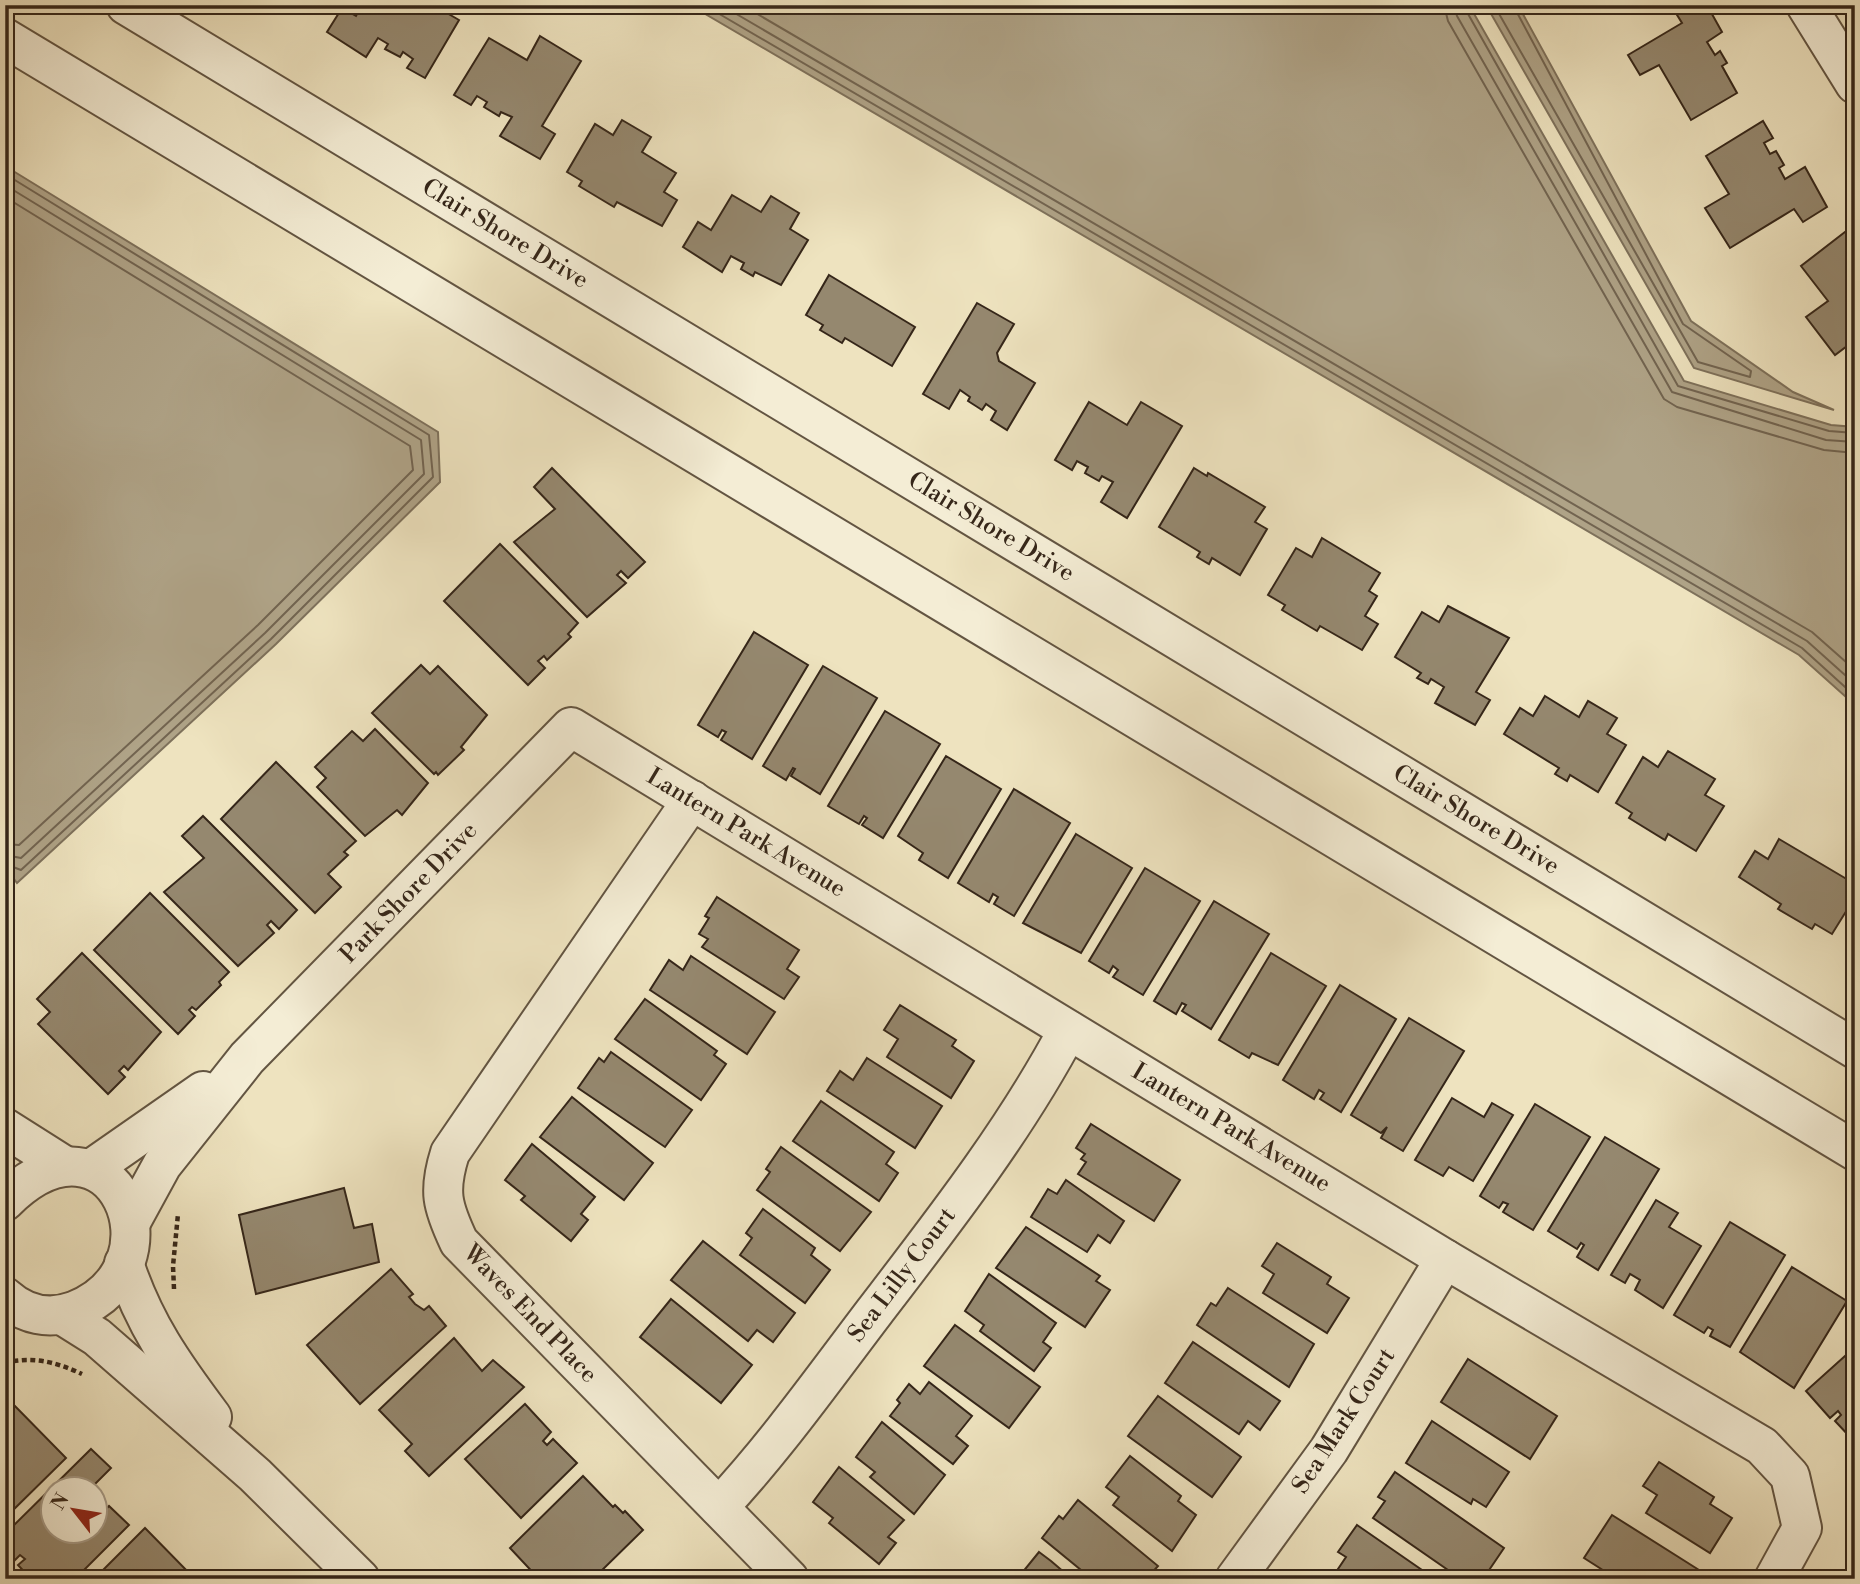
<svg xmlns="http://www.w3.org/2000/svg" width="1860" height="1584" font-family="'Libre Bodoni',serif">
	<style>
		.water { fill: #afa387; stroke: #7e715b; stroke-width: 2 }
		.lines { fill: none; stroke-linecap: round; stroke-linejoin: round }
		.shore { stroke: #726450; stroke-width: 2 }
		.building { fill: #95886f; stroke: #352619; stroke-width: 2 }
		.minor-casing { stroke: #635542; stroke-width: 42 }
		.path { stroke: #352619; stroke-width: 4.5; stroke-dasharray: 5 3.5; stroke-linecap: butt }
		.minor { stroke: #f4edd5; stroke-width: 38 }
		.labels { text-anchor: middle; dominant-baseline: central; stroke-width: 7; stroke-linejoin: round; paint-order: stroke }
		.street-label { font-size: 24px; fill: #352619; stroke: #f4edd5 }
	</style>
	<rect width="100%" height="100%" fill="#eee3bf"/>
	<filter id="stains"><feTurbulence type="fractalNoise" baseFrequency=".00286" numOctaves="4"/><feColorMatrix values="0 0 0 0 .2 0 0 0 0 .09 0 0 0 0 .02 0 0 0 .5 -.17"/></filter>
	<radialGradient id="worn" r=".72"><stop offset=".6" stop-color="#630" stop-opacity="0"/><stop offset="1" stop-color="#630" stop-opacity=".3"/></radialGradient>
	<g class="water">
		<path d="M 690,5 L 1469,5 L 1684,381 L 1831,425 L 1855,427 L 1855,705 L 1799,655 Z"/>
		<path d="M 1486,5 L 1518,5 L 1691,321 L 1793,392 L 1834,410 L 1694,368 Z"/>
		<path d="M 5,166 L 438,432 L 440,482 L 276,644 L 17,883 L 5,867 Z"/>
	</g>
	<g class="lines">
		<g class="shore">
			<path d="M 704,5 L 1802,648 L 1855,696"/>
			<path d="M 721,5 L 1807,641 L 1855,684"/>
			<path d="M 742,5 L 1812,632 L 1855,670"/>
			<path d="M 1444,5 L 1448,21 L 1664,399 L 1677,407 L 1824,450 L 1855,453"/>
			<path d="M 1454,5 L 1457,16 L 1672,392 L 1826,440 L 1855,442"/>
			<path d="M 1463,5 L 1678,386 L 1829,431 L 1855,433"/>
			<path d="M 1494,5 L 1698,362 L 1750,377 L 1751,371 L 1683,324 L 1513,5"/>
			<path d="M 5,174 L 429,435 L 433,477 L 271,639 L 21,870 L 5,864"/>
			<path d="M 5,185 L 421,440 L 424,474 L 265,633 L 21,858 L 5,855"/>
			<path d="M 5,197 L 410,446 L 413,470 L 258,625 L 19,845 L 5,844"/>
		</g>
	</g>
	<g class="building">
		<path d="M 362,5 L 433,5 L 459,20 L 425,78 L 407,68 L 413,59 L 403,52 L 400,57 L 385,49 L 388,44 L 378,38 L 366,57 L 327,32 L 342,8 L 356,16 Z"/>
		<path d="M 1682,5 L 1708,7 L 1722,32 L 1707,42 L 1715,55 L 1720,51 L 1727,63 L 1722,66 L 1737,93 L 1691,120 L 1659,65 L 1640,75 L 1628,55 L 1682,23 L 1674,10 Z"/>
		<path d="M 540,36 L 581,61 L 542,126 L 555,134 L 540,159 L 500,136 L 512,117 L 501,112 L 499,116 L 484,107 L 487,102 L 477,96 L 471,105 L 454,95 L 489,38 L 527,60 Z"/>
		<path d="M 622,120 L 651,137 L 642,152 L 676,173 L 664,192 L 677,200 L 662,226 L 617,202 L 614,207 L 579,186 L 582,181 L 567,172 L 595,124 L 613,135 Z"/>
		<path d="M 1763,121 L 1773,138 L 1764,143 L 1770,154 L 1776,151 L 1784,165 L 1779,168 L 1785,179 L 1805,167 L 1827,207 L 1803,222 L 1794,209 L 1730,248 L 1705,208 L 1729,194 L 1706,156 Z"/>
		<path d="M 732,195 L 761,212 L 771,196 L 799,213 L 790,229 L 808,240 L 781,285 L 755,272 L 753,276 L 741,269 L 744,263 L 731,256 L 722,272 L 683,247 L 698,222 L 711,230 Z"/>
		<path d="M 1854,225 L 1855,340 L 1835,355 L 1806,317 L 1828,301 L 1801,266 Z"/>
		<path d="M 829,275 L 915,327 L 892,366 L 845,338 L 842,343 L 820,330 L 823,325 L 806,315 Z"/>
		<path d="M 977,303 L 1014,324 L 997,353 L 999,361 L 1035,383 L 1007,430 L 991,420 L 996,411 L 986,404 L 982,410 L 968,401 L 970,397 L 960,390 L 949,409 L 923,394 Z"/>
		<path d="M 1089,402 L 1127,425 L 1141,402 L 1182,426 L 1127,518 L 1101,502 L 1113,482 L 1102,476 L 1099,481 L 1085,473 L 1088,467 L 1077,461 L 1072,470 L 1055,460 Z"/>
		<path d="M 552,468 L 645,562 L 628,578 L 621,571 L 617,575 L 626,583 L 587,617 L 514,542 L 555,509 L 534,487 Z"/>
		<path d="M 1194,468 L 1207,476 L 1208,473 L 1265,507 L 1255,522 L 1267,529 L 1240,575 L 1212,558 L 1209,564 L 1197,557 L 1200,552 L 1159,527 Z"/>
		<path d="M 1322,538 L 1380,573 L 1369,591 L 1377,596 L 1365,616 L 1378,624 L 1362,650 L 1320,626 L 1317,631 L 1282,610 L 1285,605 L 1268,595 L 1296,548 L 1312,557 Z"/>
		<path d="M 500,544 L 578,623 L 568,634 L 571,637 L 547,660 L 544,656 L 538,661 L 545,668 L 528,685 L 444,601 Z"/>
		<path d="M 1448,606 L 1509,638 L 1476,692 L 1490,700 L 1475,725 L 1435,703 L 1444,687 L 1431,679 L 1428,684 L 1417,678 L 1421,673 L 1395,657 L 1422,612 L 1439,622 Z"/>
		<path d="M 754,632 L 808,665 L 752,759 L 721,740 L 726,732 L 722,730 L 718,737 L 698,725 Z"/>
		<path d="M 421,665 L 430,674 L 438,666 L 487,715 L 461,747 L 464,750 L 438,775 L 436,772 L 434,774 L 372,713 Z"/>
		<path d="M 823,666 L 877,698 L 820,794 L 791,776 L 795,769 L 793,768 L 786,780 L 763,766 Z"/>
		<path d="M 1545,696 L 1579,717 L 1588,701 L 1617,718 L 1607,734 L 1626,745 L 1598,792 L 1570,775 L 1567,781 L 1555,774 L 1559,768 L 1504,734 L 1520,708 L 1533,716 Z"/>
		<path d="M 885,711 L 940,744 L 883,838 L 862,825 L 867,818 L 864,816 L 859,824 L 828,806 Z"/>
		<path d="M 375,729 L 428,783 L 402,815 L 397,810 L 365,836 L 317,787 L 326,778 L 315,767 L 352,731 L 363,741 Z"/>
		<path d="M 1668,751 L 1715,779 L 1705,795 L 1724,806 L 1696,851 L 1668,834 L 1665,840 L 1629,818 L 1632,813 L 1616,803 L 1643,757 L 1658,767 Z"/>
		<path d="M 946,756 L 1001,789 L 948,878 L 919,860 L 923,853 L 898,836 Z"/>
		<path d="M 276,762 L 356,841 L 344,852 L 348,855 L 328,874 L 341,887 L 315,913 L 221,819 Z"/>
		<path d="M 1014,789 L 1070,823 L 1014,916 L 994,904 L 998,897 L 993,894 L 989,902 L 958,883 Z"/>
		<path d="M 203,816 L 297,910 L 279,929 L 271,921 L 267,925 L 274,933 L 238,966 L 164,892 L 204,858 L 182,836 Z"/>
		<path d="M 1076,834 L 1132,868 L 1081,953 L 1023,923 Z"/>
		<path d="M 1779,839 L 1855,884 L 1855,897 L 1832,934 L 1815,924 L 1812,929 L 1778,909 L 1781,904 L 1739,877 L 1755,851 L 1768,859 Z"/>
		<path d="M 1145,868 L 1200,901 L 1143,995 L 1113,977 L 1118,970 L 1113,966 L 1109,973 L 1089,961 Z"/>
		<path d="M 150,893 L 229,972 L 219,982 L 221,985 L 196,1010 L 192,1007 L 189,1010 L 195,1016 L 178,1034 L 94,950 Z"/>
		<path d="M 717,897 L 799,950 L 787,969 L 799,977 L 784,999 L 702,947 L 708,939 L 699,934 L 709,918 L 705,916 Z"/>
		<path d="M 1214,901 L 1269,934 L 1211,1029 L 1182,1011 L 1186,1005 L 1182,1003 L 1176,1014 L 1154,1001 Z"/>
		<path d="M 82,953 L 161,1032 L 128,1070 L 124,1066 L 119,1071 L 125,1077 L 108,1094 L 38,1024 L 50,1012 L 37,999 Z"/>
		<path d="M 1271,953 L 1326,986 L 1278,1065 L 1252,1053 L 1249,1058 L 1219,1040 Z"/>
		<path d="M 691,956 L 775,1012 L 747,1054 L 650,990 L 669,960 L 683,970 Z"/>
		<path d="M 1340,985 L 1396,1019 L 1341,1112 L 1320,1099 L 1324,1093 L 1319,1090 L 1314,1099 L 1283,1080 Z"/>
		<path d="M 645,999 L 717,1051 L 714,1055 L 726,1064 L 701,1100 L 615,1039 Z"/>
		<path d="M 900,1005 L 956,1040 L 952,1046 L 974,1061 L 951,1098 L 887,1057 L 898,1039 L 884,1030 Z"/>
		<path d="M 1409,1018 L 1464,1051 L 1403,1151 L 1381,1138 L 1387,1127 L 1381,1133 L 1351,1115 Z"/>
		<path d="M 611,1052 L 692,1110 L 665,1147 L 578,1088 L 599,1058 L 604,1062 Z"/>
		<path d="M 867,1058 L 942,1106 L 915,1148 L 827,1091 L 840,1071 L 853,1080 Z"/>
		<path d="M 572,1097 L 653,1163 L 624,1200 L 540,1137 Z"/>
		<path d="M 1452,1098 L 1484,1117 L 1492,1103 L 1513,1115 L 1473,1181 L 1449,1167 L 1443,1176 L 1415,1160 Z"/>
		<path d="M 821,1101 L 894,1152 L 886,1164 L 898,1173 L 879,1201 L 793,1141 Z"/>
		<path d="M 1535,1104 L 1590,1137 L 1533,1230 L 1503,1212 L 1508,1204 L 1503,1202 L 1499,1208 L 1480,1196 Z"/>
		<path d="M 1091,1124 L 1180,1180 L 1154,1221 L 1078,1174 L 1086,1162 L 1081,1159 L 1085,1154 L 1076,1148 Z"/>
		<path d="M 1605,1137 L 1659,1169 L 1598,1270 L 1577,1257 L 1584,1245 L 1581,1243 L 1577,1249 L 1548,1231 Z"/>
		<path d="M 532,1144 L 595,1197 L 581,1214 L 588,1220 L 571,1241 L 521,1200 L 525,1196 L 505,1180 Z"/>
		<path d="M 781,1147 L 871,1212 L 840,1251 L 757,1190 L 770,1172 L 766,1169 Z"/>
		<path d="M 1066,1180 L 1124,1221 L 1110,1243 L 1098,1235 L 1087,1252 L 1031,1217 L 1048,1189 L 1057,1194 Z"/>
		<path d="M 344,1188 L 354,1228 L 372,1224 L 379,1262 L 256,1294 L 239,1215 Z"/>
		<path d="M 1656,1200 L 1678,1213 L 1669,1227 L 1701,1246 L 1663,1308 L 1635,1290 L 1640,1280 L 1630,1274 L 1625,1283 L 1611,1275 Z"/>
		<path d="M 763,1209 L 815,1248 L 811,1255 L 830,1270 L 805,1303 L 740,1255 L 752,1238 L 746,1233 Z"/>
		<path d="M 1730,1222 L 1785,1255 L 1730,1347 L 1710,1336 L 1713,1330 L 1708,1327 L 1704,1333 L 1674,1315 Z"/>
		<path d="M 1026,1227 L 1100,1276 L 1096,1281 L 1110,1290 L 1085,1327 L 996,1268 Z"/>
		<path d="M 703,1241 L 795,1313 L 773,1342 L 757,1330 L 748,1341 L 671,1280 Z"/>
		<path d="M 1277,1243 L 1331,1277 L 1327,1284 L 1349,1298 L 1327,1333 L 1263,1293 L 1274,1274 L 1262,1266 Z"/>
		<path d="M 1792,1267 L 1847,1301 L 1794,1388 L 1740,1352 Z"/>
		<path d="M 391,1269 L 413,1294 L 409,1297 L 415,1304 L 424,1310 L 429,1306 L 446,1326 L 360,1404 L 307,1345 Z"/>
		<path d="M 989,1274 L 1056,1323 L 1043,1342 L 1051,1348 L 1034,1371 L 980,1331 L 984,1325 L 965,1311 Z"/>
		<path d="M 1228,1288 L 1314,1344 L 1289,1387 L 1197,1325 L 1211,1303 L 1216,1306 Z"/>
		<path d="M 671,1299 L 752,1365 L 721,1403 L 640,1337 Z"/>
		<path d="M 955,1325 L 1040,1387 L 1009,1428 L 924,1366 Z"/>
		<path d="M 454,1338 L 482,1371 L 493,1360 L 524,1387 L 429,1476 L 405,1451 L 412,1444 L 379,1410 Z"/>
		<path d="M 1193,1342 L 1280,1401 L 1260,1430 L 1248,1421 L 1239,1434 L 1165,1383 Z"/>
		<path d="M 1855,1347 L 1855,1434 L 1851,1438 L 1835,1421 L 1841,1415 L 1838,1411 L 1830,1418 L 1806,1391 Z"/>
		<path d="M 1468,1359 L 1557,1416 L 1530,1459 L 1441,1402 Z"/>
		<path d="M 929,1382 L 972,1416 L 956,1436 L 968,1446 L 953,1464 L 890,1416 L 900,1403 L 897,1400 L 909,1384 L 920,1394 Z"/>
		<path d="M 1158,1396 L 1241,1457 L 1212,1497 L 1128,1436 Z"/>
		<path d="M 9,1400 L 66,1458 L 5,1518 L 5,1404 Z"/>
		<path d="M 525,1404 L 551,1432 L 543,1441 L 547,1445 L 553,1439 L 577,1463 L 521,1518 L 465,1459 Z"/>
		<path d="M 1432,1421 L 1509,1472 L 1486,1507 L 1473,1499 L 1471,1504 L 1406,1463 Z"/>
		<path d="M 882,1422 L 945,1475 L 914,1514 L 870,1477 L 875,1472 L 856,1457 Z"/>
		<path d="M 91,1449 L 111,1468 L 89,1490 L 52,1490 L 52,1532 L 94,1532 L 94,1498 L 106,1509 L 109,1506 L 129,1525 L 75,1579 L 31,1579 L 18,1565 L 25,1559 L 20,1555 L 13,1562 L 5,1554 L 5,1534 Z"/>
		<path d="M 1130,1456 L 1181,1496 L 1178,1501 L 1196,1515 L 1172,1551 L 1113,1505 L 1119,1497 L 1106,1487 Z"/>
		<path d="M 1659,1462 L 1714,1497 L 1710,1504 L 1732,1518 L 1710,1553 L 1646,1513 L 1657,1495 L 1643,1486 Z"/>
		<path d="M 839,1467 L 904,1520 L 888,1537 L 896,1543 L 879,1564 L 829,1523 L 833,1518 L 813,1502 Z"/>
		<path d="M 1395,1472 L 1504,1548 L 1483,1579 L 1461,1579 L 1373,1518 L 1385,1501 L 1378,1497 Z"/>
		<path d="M 583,1476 L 613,1507 L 615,1505 L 623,1513 L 625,1511 L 643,1530 L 593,1579 L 539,1579 L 510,1548 Z"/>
		<path d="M 1078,1500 L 1158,1566 L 1149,1576 L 1152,1579 L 1092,1579 L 1042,1538 L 1059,1516 L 1063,1519 Z"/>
		<path d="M 1612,1515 L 1699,1570 L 1693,1579 L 1617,1579 L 1584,1558 Z"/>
		<path d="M 1357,1525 L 1435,1579 L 1346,1579 L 1336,1572 L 1346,1557 L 1338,1552 Z"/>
		<path d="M 145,1528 L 195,1579 L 94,1579 Z"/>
		<path d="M 1039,1552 L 1051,1561 L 1072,1579 L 1017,1579 Z"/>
	</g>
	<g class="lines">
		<g class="minor-casing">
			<g id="minor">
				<path d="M 126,5 L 1855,1049"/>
				<path d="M 1806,5 L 1855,84"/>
				<path d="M 5,38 L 1855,1151"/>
				<path d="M 692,800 L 450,1153 C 438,1191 442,1206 459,1242 L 789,1579"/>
				<path d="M 5,1128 L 65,1166"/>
				<path d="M 91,1169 L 203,1091"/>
				<path d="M 5,1201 C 113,1094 187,1267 74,1311 C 49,1320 25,1315 5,1297"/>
				<path d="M 132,1220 L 162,1165 L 247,1058 L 571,727 L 1445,1259 L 1762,1446 L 1790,1476 L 1802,1528 L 1774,1579"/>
				<path d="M 124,1263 C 144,1324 173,1365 212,1417"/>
				<path d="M 62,1315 L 97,1337 L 255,1475 L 360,1579"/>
				<path d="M 719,1507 C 776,1446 824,1378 875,1311 C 944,1221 1015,1130 1068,1030"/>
				<path d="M 1235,1579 L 1329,1450 L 1445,1259"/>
			</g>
		</g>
		<g class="path">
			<path d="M 174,1289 L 173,1266 L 178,1214"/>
			<path d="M 5,1363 C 33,1356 56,1362 82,1374"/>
		</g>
		<use href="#minor" class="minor"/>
	</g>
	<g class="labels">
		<g class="street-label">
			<text transform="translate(505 234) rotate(31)">Clair Shore Drive</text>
			<text transform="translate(991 527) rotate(31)">Clair Shore Drive</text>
			<text transform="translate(1476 820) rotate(31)">Clair Shore Drive</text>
			<text transform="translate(746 833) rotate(31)">Lantern Park Avenue</text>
			<text transform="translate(409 893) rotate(-46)">Park Shore Drive</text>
			<text transform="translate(1231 1128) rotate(31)">Lantern Park Avenue</text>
			<text transform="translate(902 1275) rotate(-53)">Sea Lilly Court</text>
			<text transform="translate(530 1314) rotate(46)">Waves End Place</text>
			<text transform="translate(1344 1421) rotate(-57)">Sea Mark Court</text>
		</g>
	</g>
	<rect width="1860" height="1584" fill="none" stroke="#eee3bf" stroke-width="28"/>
	<rect x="7" y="7" width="1846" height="1570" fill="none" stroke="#352619" stroke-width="3.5"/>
	<rect x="14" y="14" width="1832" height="1556" fill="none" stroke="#352619" stroke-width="2"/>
	<g transform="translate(74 1510) rotate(301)"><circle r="33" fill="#f4edd5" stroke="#a89d8a" stroke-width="2"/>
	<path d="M0-5L12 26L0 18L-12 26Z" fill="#8f2418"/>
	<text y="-10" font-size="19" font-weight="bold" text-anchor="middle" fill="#352619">N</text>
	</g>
	<rect width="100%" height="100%" filter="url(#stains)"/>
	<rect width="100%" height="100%" fill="url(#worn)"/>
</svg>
